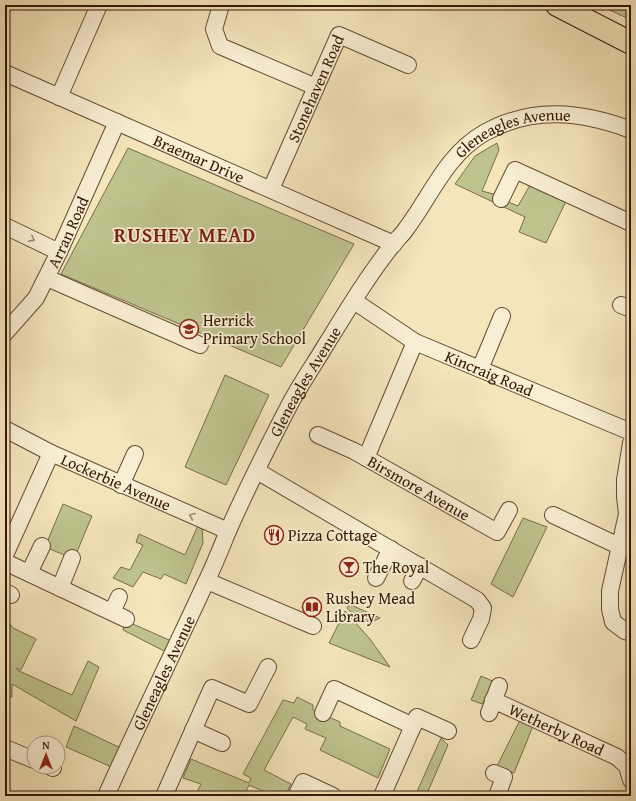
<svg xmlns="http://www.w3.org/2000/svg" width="636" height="801" font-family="'Gentium Book Plus',serif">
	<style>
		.green { fill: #bec38e; stroke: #7a6d49 }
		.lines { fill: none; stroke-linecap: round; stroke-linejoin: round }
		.minor-casing { stroke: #654a32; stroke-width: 18 }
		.highway-casing { stroke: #351704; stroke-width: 24 }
		.minor { stroke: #f8eed3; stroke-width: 16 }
		.highway { stroke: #f4e5bb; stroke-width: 22 }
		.oneway { stroke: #a08d76 }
		.labels { text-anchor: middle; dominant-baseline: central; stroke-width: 3.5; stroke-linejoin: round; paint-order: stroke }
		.street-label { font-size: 16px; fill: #351704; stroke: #f8eed3 }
		.poi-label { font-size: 16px; fill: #351704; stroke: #f8eed3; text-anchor: start }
		.district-label { font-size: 20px; font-weight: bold; letter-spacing: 1px; fill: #7a1f14; stroke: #f8eed3 }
	</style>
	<rect width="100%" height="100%" fill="#f4e5bb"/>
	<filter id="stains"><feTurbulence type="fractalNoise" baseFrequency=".005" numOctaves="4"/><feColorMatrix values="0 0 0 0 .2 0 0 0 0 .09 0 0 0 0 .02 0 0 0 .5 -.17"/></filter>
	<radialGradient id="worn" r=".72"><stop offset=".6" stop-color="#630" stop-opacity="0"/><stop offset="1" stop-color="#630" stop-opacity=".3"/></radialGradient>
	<g class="green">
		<path d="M 599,5 L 631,5 L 631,20 Z"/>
		<path d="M 497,143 L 499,150 L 482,191 L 497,195 L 501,199 L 518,206 L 534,178 L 569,195 L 546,243 L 519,232 L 525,217 L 455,184 L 475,156 Z"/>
		<path d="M 128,148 L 354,244 L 281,367 L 61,274 Z"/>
		<path d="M 225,375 L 269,395 L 226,485 L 185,467 Z"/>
		<path d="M 63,504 L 92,516 L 74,559 L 45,547 Z"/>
		<path d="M 523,518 L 547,527 L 513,597 L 491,584 Z"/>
		<path d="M 199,523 L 202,525 L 203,543 L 186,584 L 164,574 L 161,579 L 143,572 L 133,587 L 113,578 L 121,567 L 130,570 L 143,545 L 136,542 L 139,534 L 185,555 Z"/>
		<path d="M 349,604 L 380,618 C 367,626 356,618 347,608 Z"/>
		<path d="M 345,611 L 370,639 L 390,667 L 329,643 Z"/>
		<path d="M 126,621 L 176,643 L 170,654 L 123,630 Z"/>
		<path d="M 10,624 L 13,628 L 36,639 L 21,670 L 17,668 L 17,670 L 72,695 L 88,661 L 99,667 L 76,721 L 12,684 L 12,697 L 5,695 L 5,663 L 10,665 L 5,662 L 5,635 Z"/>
		<path d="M 481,676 L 495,682 L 482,704 L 471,700 Z"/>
		<path d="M 297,697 L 313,705 L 313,710 L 340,722 L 340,726 L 390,749 L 378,778 L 320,750 L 326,738 L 305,729 L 307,724 L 293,717 L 264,770 L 291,784 L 285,796 L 274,796 L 249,785 L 244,796 L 195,796 L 201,784 L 183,778 L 191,759 L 249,783 L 251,778 L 243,774 L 283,700 L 294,703 Z"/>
		<path d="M 522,716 L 535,721 L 514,773 L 497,766 Z"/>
		<path d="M 74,726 L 125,750 L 116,769 L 66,747 Z"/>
		<path d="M 441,738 L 448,745 L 426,796 L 415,796 Z"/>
	</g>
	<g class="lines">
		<g class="minor-casing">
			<g id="minor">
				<path d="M 221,5 L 214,29 L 220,46 L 316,87"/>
				<path id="s1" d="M 5,73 L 394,244"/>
				<path d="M 59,97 L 99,5"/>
				<path id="s2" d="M 271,189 L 339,35 L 408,65"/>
				<path d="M 501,199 L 515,170 L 631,223"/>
				<path d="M 5,226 L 59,252"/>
				<path d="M 47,278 L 200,345"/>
				<path id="s3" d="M 354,301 L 415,342 L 631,432"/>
				<path d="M 621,305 L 631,309"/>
				<path id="s4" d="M 5,333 L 36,298 L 59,252 L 117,122"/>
				<path d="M 480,369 L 502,316"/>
				<path id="s5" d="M 5,429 L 51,453 L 228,531"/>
				<path id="s6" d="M 318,435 L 354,451 L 497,532 L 509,510"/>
				<path d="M 631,443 L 625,480 L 625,497 L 627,514 L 610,591 L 610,609 L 613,622 L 625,631 L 631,633"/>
				<path d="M 366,458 L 415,342"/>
				<path d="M 257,471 L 477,600 L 483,608 L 481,619 L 471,640"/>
				<path d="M 121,485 L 135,454"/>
				<path d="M 553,515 L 621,547"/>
				<path d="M 5,555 L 51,453"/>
				<path d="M 5,562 L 126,619"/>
				<path d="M 29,573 L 42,546"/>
				<path d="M 376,578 L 391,549"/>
				<path d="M 207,581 L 313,626"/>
				<path d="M 412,581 L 420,566"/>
				<path d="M 60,588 L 72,558"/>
				<path d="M 5,592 L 11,595"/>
				<path d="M 112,612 L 119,597"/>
				<path id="s7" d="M 493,700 L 617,757 L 627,766 L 631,780"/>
				<path d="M 323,713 L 334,689 L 413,726"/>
				<path d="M 489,713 L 499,686"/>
				<path d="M 193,730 L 222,743"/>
				<path d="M 5,748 L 34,760"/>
				<path d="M 51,767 L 53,768"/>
				<path d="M 494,773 L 504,777 L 497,796"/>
				<path id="s8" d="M 106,796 C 138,724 173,654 206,582 C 214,566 221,548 228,531 C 247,488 269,444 291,402 C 302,382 315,363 327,343 C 348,309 369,274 394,243 C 398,238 403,234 406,229 C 431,196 446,155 484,133 C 532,106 581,111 631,130"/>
				<path d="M 164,796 L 212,688 L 249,704 L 268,667"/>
				<path d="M 296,796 L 303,782 L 333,796"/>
				<path d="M 382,796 L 417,717 L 448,731"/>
			</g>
		</g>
		<g class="highway-casing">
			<path id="highway" d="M 557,5 L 631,43"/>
		</g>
		<use href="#minor" class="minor"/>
		<use href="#highway" class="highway"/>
	</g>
	<defs><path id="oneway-chevron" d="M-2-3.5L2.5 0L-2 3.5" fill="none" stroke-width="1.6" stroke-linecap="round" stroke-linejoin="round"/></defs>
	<g class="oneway">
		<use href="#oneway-chevron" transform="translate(32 239) rotate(26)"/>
		<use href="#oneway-chevron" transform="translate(192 516) rotate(-157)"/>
	</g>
	<defs>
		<g id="school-ring" transform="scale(1)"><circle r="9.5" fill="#f8eed3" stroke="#8f2418" stroke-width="1.5"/><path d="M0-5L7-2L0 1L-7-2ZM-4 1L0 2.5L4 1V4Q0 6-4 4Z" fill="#8f2418"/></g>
		<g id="restaurant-ring" transform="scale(1)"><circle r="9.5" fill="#f8eed3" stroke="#8f2418" stroke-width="1.5"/><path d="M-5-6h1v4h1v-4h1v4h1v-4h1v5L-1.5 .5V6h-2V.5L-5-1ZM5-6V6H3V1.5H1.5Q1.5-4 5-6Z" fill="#8f2418"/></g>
		<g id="bar-ring" transform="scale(1)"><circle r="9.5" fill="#f8eed3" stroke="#8f2418" stroke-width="1.5"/><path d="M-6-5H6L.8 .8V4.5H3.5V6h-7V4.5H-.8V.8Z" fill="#8f2418"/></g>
		<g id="library-ring" transform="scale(1)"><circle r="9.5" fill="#f8eed3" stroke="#8f2418" stroke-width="1.5"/><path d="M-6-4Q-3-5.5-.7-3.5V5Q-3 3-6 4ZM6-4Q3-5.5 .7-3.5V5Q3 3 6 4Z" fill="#8f2418"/></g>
	</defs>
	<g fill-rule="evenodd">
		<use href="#school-ring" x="189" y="329"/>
		<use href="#restaurant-ring" x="274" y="535"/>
		<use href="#bar-ring" x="349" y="567"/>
		<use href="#library-ring" x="312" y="607"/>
	</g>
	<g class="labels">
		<g class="street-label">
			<text stroke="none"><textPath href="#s2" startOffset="110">Stonehaven Road</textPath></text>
			<text stroke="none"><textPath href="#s8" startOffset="796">Gleneagles Avenue</textPath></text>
			<text stroke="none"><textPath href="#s1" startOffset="212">Braemar Drive</textPath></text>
			<text stroke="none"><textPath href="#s4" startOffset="120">Arran Road</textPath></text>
			<text stroke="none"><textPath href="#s3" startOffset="154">Kincraig Road</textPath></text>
			<text stroke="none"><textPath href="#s8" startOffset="460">Gleneagles Avenue</textPath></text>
			<text stroke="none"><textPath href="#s5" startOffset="123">Lockerbie Avenue</textPath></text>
			<text stroke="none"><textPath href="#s6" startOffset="114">Birsmore Avenue</textPath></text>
			<text stroke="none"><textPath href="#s8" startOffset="136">Gleneagles Avenue</textPath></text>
			<text stroke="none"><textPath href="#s7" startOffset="70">Wetherby Road</textPath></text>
		</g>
		<g class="poi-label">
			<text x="203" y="320">Herrick<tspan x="203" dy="18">Primary School</tspan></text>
			<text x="288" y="535">Pizza Cottage</text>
			<text x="363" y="567">The Royal</text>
			<text x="326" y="598">Rushey Mead<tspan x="326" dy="18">Library</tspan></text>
		</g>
		<g class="district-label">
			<text x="185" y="234">RUSHEY MEAD</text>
		</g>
	</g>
	<rect width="636" height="801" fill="none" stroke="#f4e5bb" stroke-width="20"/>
	<rect x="6" y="6" width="624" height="789" fill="none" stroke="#351704" stroke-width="2"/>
	<rect x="10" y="10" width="616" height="781" fill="none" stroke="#351704"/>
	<g transform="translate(46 755)"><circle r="19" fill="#f8eed3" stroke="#aa9880"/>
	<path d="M0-3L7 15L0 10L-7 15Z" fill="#8f2418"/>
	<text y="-6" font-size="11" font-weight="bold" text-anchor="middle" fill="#351704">N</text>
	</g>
	<rect width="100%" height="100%" filter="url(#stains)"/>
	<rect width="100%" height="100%" fill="url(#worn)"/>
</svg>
